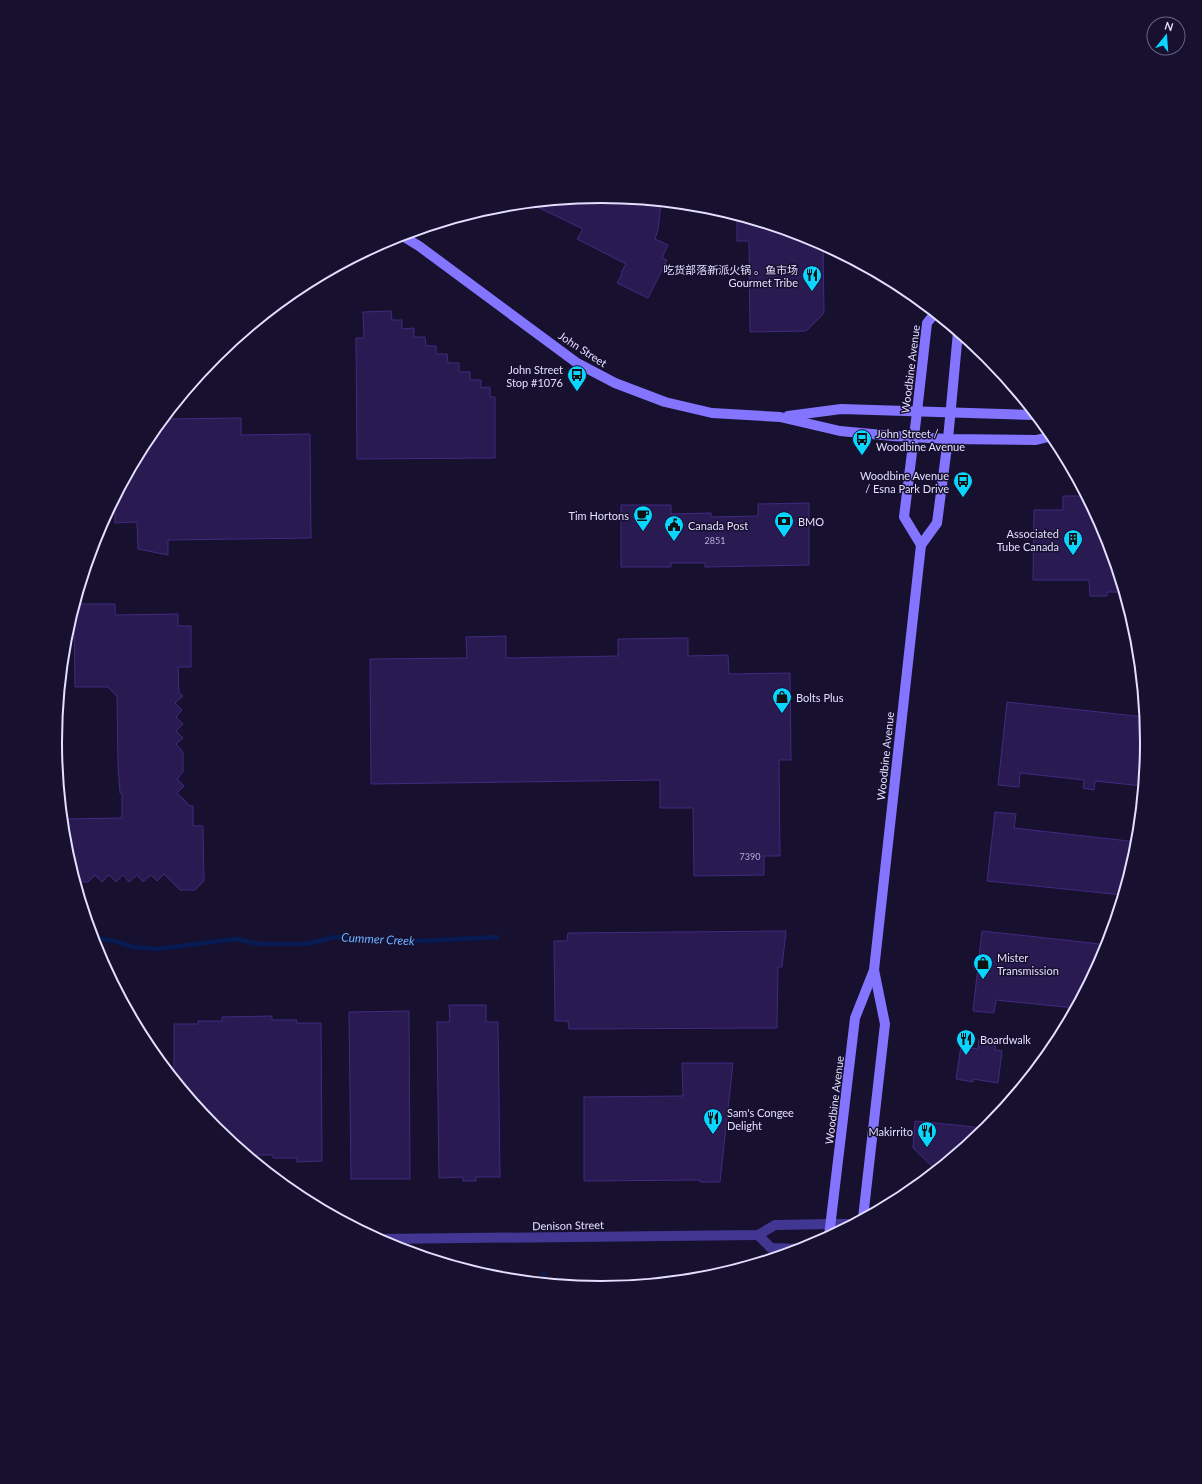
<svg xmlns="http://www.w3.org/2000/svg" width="1202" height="1484" font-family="Lato,'Noto Sans SC',sans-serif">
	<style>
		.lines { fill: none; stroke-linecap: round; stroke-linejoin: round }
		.stream { stroke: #061c52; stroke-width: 4.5 }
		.building { fill: #291a52; stroke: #412a80 }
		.minor { stroke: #413792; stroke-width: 10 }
		.tertiary { stroke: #413792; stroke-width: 10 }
		.secondary { stroke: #8375ff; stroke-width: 10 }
		.labels { text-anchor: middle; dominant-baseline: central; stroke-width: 3; stroke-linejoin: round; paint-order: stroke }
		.number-label { font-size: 9px; fill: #b5add4 }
		.poi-label { font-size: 11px; fill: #e4deff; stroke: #17102f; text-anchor: start }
		.street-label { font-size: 11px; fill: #e4deff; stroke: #17102f }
		.water-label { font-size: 12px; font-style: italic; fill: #6cb0ff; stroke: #17102f }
		.rim { fill: none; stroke: #e4deff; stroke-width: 2 }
	</style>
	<rect width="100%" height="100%" fill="#17102f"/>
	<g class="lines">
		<g class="stream">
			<path d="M 93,938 L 115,941 L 133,947 L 156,949 L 236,939 L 259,944 L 306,944 L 335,937 L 419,941 L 497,937"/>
			<path d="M 544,1282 L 544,1274"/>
		</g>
	</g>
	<g class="building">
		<path d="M 601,196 L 661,202 L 658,230 L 655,239 L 668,245 L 662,258 L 667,260 L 648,298 L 617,283 L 622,274 L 621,273 L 626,264 L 577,239 L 583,229 L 529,203 Z"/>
		<path d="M 737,215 L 810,238 L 823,245 L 824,313 L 806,331 L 750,332 L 749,241 L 737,241 Z"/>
		<path d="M 391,311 L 392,320 L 402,320 L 402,329 L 414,328 L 414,337 L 425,337 L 426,346 L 436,346 L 436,354 L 447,354 L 448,363 L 459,363 L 459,372 L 470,372 L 470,380 L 481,380 L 481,388 L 490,387 L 490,397 L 495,397 L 495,458 L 357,459 L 356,338 L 364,338 L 363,312 Z"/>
		<path d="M 241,418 L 241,435 L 310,434 L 311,538 L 168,540 L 168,555 L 138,549 L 137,522 L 115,523 L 115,498 L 147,438 L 163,419 Z"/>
		<path d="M 1063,496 L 1086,496 L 1106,533 L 1123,592 L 1107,592 L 1107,596 L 1090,596 L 1089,580 L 1033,580 L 1034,510 L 1063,510 Z"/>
		<path d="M 809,503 L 809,565 L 705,567 L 705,563 L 671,563 L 671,567 L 621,567 L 621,505 L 671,505 L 671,514 L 711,513 L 711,517 L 758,516 L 758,504 Z"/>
		<path d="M 80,604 L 115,604 L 115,615 L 178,614 L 178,626 L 191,626 L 191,667 L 178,667 L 179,693 L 183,696 L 175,703 L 182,710 L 176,717 L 183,724 L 176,731 L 183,738 L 176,744 L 183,752 L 183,772 L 177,779 L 184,786 L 177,793 L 190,806 L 193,806 L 193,826 L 203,826 L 204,881 L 195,890 L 180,890 L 164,874 L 157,881 L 151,875 L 143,882 L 137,875 L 129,882 L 123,875 L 116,882 L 109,875 L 102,882 L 95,875 L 88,882 L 76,882 L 65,848 L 63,819 L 122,818 L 122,793 L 120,793 L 118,766 L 117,696 L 108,687 L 75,687 L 74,610 Z"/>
		<path d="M 506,636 L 506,658 L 618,656 L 618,639 L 688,638 L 688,656 L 728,655 L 729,674 L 790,673 L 791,760 L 779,760 L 780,856 L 764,856 L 764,875 L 694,876 L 693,808 L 660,808 L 660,780 L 371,784 L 370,659 L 467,658 L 466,637 Z"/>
		<path d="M 1007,702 L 1145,717 L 1147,742 L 1143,786 L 1095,781 L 1094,790 L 1083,788 L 1084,780 L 1020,773 L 1019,787 L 998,785 Z"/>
		<path d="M 995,812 L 1016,814 L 1014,828 L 1137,842 L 1136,849 L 1122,895 L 987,881 Z"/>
		<path d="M 786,931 L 782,967 L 778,967 L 777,1028 L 569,1029 L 568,1021 L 555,1021 L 554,941 L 567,941 L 568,933 Z"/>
		<path d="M 982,931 L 1065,940 L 1107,945 L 1105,951 L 1075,1008 L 996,1000 L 994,1013 L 973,1011 Z"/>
		<path d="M 449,1005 L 486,1005 L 486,1022 L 498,1022 L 500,1177 L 476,1177 L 476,1181 L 463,1181 L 463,1177 L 439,1178 L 437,1022 L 450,1022 Z"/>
		<path d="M 409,1011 L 410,1179 L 351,1179 L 349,1012 Z"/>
		<path d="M 272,1016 L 272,1020 L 297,1020 L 296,1023 L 321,1023 L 322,1161 L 297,1162 L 297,1158 L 273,1158 L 273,1155 L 248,1155 L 215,1128 L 174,1079 L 174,1024 L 198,1024 L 198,1021 L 222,1021 L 222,1017 Z"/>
		<path d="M 979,1039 L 996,1041 L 995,1050 L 1002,1051 L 998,1083 L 973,1079 L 973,1082 L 956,1079 L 961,1046 L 978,1049 Z"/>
		<path d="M 682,1063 L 733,1063 L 720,1182 L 700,1182 L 700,1180 L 584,1181 L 584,1097 L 683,1096 Z"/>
		<path d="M 915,1121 L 975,1127 L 974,1139 L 936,1170 L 913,1148 Z"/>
	</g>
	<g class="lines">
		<g class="minor">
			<path d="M 758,1235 L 771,1248 L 801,1249"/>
			<path d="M 378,1239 L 758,1235 L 775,1225 L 831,1224"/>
		</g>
		<path class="tertiary" d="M 831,1224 L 852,1224"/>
		<g class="secondary">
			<path d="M 401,235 L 419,246 L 577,363 L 615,383 L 665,402 L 712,413 L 780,417 L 840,431 L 893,436 L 948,439 L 1036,440 L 1053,436"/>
			<path d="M 788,416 L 841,409 L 1035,415"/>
			<path d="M 921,545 L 904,517 L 917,412 L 927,323 L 935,313"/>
			<path d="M 863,1218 L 885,1024 L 874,970"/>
			<path d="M 829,1236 L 855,1018 L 874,970 L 921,545 L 937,523 L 948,439 L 958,332"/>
		</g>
	</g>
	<defs>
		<g id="restaurant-pin" transform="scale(1)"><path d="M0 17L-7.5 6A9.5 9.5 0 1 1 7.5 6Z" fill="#0ad5ff" stroke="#17102f"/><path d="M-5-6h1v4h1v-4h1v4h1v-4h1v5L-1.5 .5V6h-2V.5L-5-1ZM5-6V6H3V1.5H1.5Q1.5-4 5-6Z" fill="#111"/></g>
		<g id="bus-pin" transform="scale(1)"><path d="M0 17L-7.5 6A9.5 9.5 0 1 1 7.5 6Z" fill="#0ad5ff" stroke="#17102f"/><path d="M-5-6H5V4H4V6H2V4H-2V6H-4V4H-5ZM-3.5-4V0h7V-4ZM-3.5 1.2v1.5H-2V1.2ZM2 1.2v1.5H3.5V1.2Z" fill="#111"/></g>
		<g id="cafe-pin" transform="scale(1)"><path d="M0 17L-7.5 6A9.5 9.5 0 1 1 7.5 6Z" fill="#0ad5ff" stroke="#17102f"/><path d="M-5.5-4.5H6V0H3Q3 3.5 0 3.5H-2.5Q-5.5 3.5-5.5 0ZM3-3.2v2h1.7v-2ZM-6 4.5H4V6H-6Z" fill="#111"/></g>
		<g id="bank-pin" transform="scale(1)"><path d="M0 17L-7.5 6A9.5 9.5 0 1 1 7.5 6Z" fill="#0ad5ff" stroke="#17102f"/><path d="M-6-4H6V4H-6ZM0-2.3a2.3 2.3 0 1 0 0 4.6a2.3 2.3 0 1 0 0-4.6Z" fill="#111"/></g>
		<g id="civic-pin" transform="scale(1)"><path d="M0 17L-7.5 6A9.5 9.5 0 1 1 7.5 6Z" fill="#0ad5ff" stroke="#17102f"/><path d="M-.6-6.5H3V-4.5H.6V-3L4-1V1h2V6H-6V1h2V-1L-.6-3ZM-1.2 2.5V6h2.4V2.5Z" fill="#111"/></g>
		<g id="building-pin" transform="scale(1)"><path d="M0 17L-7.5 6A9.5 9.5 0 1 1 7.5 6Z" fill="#0ad5ff" stroke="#17102f"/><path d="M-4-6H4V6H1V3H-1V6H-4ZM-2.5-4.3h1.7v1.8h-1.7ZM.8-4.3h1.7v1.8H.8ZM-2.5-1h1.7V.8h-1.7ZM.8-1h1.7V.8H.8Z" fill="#111"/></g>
		<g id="shop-pin" transform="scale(1)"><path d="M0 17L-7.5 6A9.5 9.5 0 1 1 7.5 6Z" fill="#0ad5ff" stroke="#17102f"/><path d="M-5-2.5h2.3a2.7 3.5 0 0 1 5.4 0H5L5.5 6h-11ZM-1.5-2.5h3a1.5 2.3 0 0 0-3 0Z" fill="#111"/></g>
	</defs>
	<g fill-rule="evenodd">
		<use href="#restaurant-pin" x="812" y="275"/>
		<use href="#bus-pin" x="577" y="375"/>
		<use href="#bus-pin" x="862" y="439"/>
		<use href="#bus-pin" x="963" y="481"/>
		<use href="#cafe-pin" x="643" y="515"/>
		<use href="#bank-pin" x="784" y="521"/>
		<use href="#civic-pin" x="674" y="525"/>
		<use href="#building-pin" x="1073" y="539"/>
		<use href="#shop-pin" x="782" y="697"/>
		<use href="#shop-pin" x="983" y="963"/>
		<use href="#restaurant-pin" x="966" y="1039"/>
		<use href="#restaurant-pin" x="713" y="1118"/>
		<use href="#restaurant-pin" x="927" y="1131"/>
	</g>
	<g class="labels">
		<g class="number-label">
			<text x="715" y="540">2851</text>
			<text x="750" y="856">7390</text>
		</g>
		<g class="poi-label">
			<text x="798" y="269" text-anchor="end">吃货部落新派火锅 。鱼市场<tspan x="798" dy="13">Gourmet Tribe</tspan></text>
			<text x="563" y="369" text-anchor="end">John Street<tspan x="563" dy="13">Stop #1076</tspan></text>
			<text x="876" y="433">John Street /<tspan x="876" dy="13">Woodbine Avenue</tspan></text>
			<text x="949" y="475" text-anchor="end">Woodbine Avenue<tspan x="949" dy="13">/ Esna Park Drive</tspan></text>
			<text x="629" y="515" text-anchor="end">Tim Hortons</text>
			<text x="798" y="521">BMO</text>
			<text x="688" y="525">Canada Post</text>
			<text x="1059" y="533" text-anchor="end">Associated<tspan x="1059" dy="13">Tube Canada</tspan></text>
			<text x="796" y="697">Bolts Plus</text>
			<text x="997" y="957">Mister<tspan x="997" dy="13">Transmission</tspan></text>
			<text x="980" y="1039">Boardwalk</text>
			<text x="727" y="1112">Sam's Congee<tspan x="727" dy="13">Delight</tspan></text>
			<text x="913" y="1131" text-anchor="end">Makirrito</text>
		</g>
		<g class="street-label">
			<text transform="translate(583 349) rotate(33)">John Street</text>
			<text transform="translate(910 369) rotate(-83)">Woodbine Avenue</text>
			<text transform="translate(885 756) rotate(-84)">Woodbine Avenue</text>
			<text transform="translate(834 1100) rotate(-83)">Woodbine Avenue</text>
			<text transform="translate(568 1225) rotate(-1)">Denison Street</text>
		</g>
		<g class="water-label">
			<text transform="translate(378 939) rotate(3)">Cummer Creek</text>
		</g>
	</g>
	<path d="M0 0H1202V1484H0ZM62 742a539 539 0 1 1 1078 0a539 539 0 1 1-1078 0Z" fill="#17102f" fill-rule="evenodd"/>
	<path class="rim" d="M62 742a539 539 0 1 1 1078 0a539 539 0 1 1-1078 0Z"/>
	<g transform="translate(1166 36) rotate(17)"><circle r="19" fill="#17102f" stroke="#696282"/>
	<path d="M0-3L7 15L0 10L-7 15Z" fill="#0ad5ff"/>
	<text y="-6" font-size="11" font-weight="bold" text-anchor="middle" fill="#e4deff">N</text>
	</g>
</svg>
